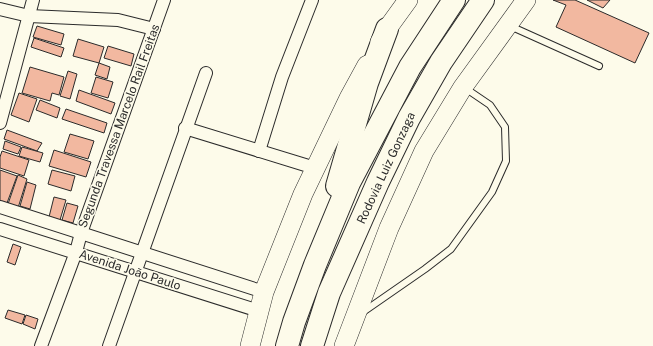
<svg xmlns="http://www.w3.org/2000/svg" width="653" height="346" font-family="'Public Sans',sans-serif">
	<style>
		.building { fill: #f2b8a0; stroke: #2b2b2b }
		.lines { fill: none; stroke-linecap: round; stroke-linejoin: round }
		.lane-casing { stroke: #2b2b2b; stroke-width: 8 }
		.street-casing { stroke: #2b2b2b; stroke-width: 14 }
		.primary-casing { stroke: #2b2b2b; stroke-width: 20 }
		.highway-casing { stroke: #2b2b2b; stroke-width: 24 }
		.lane { stroke: #fdfbea; stroke-width: 6 }
		.street { stroke: #fdfbea; stroke-width: 12 }
		.primary { stroke: #fdfbea; stroke-width: 19 }
		.highway { stroke: #fdfbea; stroke-width: 22 }
		.labels { text-anchor: middle; dominant-baseline: central; stroke-width: 3; stroke-linejoin: round; paint-order: stroke }
		.street-label { font-size: 12px; fill: #2b2b2b; stroke: #fdfbea }
	</style>
	<rect width="100%" height="100%" fill="#fdfbea"/>
	<g class="building">
		<path d="M 553,0 L 575,0 L 649,33 L 635,63 L 556,27 L 566,5 Z"/>
		<path d="M 587,0 L 610,0 L 603,8 Z"/>
		<path d="M 37,26 L 64,34 L 61,45 L 33,37 Z"/>
		<path d="M 34,38 L 64,48 L 61,57 L 31,47 Z"/>
		<path d="M 78,39 L 104,47 L 99,63 L 73,56 Z"/>
		<path d="M 108,46 L 134,54 L 131,66 L 104,58 Z"/>
		<path d="M 99,63 L 110,67 L 107,79 L 95,75 Z"/>
		<path d="M 30,67 L 64,77 L 59,95 L 52,93 L 50,101 L 22,93 Z"/>
		<path d="M 68,71 L 77,74 L 70,99 L 60,96 Z"/>
		<path d="M 96,77 L 113,82 L 108,98 L 91,93 Z"/>
		<path d="M 79,90 L 115,103 L 111,114 L 76,101 Z"/>
		<path d="M 19,93 L 37,99 L 29,122 L 11,115 Z"/>
		<path d="M 40,100 L 60,108 L 57,118 L 36,110 Z"/>
		<path d="M 66,109 L 107,123 L 104,133 L 62,119 Z"/>
		<path d="M 7,130 L 42,143 L 37,151 L 4,139 Z"/>
		<path d="M 70,134 L 94,141 L 88,159 L 64,152 Z"/>
		<path d="M 5,141 L 21,147 L 18,154 L 3,149 Z"/>
		<path d="M 22,147 L 43,153 L 40,162 L 19,156 Z"/>
		<path d="M 54,150 L 91,162 L 86,177 L 49,166 Z"/>
		<path d="M 2,151 L 29,160 L 24,176 L 0,168 L 0,157 Z"/>
		<path d="M 0,170 L 17,176 L 7,203 L 0,201 Z"/>
		<path d="M 52,170 L 75,176 L 71,191 L 48,184 Z"/>
		<path d="M 18,175 L 27,179 L 18,208 L 8,204 Z"/>
		<path d="M 27,182 L 36,185 L 30,209 L 20,206 Z"/>
		<path d="M 54,197 L 66,200 L 60,220 L 49,217 Z"/>
		<path d="M 67,203 L 78,206 L 73,223 L 62,220 Z"/>
		<path d="M 13,244 L 21,247 L 15,265 L 7,262 Z"/>
		<path d="M 8,310 L 25,315 L 22,324 L 5,318 Z"/>
		<path d="M 26,315 L 38,319 L 35,329 L 23,324 Z"/>
	</g>
	<g class="lines">
		<g class="lane-casing">
			<g id="lane">
				<path d="M 510,26 L 599,66"/>
				<path d="M 363,312 L 425,269 L 451,249 L 492,192 L 506,161 L 505,127 L 490,105 L 465,88"/>
			</g>
		</g>
		<g class="street-casing">
			<g id="street">
				<path d="M 0,9 L 29,16 L 118,20 L 154,29"/>
				<path d="M 0,123 L 33,0"/>
				<path d="M 185,128 L 315,168"/>
				<path d="M 259,151 L 282,77 L 312,0"/>
				<path d="M 0,207 L 264,292"/>
				<path d="M 0,229 L 259,311"/>
				<path d="M 41,346 L 76,252 L 81,233 L 164,0"/>
				<path d="M 109,346 L 206,73"/>
			</g>
		</g>
		<g class="primary-casing">
			<g id="primary">
				<path d="M 380,42 L 387,29 L 408,0"/>
				<path d="M 250,346 L 264,292 L 303,194 L 349,98 L 367,65"/>
				<path d="M 344,346 L 389,228 L 424,151 L 463,87 L 526,0"/>
			</g>
		</g>
		<g class="highway-casing">
			<g id="highway">
				<path d="M 337,186 L 367,83 L 387,29"/>
				<path d="M 287,346 L 294,322 L 315,265 L 349,183 L 410,67 L 454,0"/>
				<path d="M 312,346 L 329,293 L 378,182 L 409,118 L 441,62 L 483,0"/>
			</g>
		</g>
		<use href="#lane" class="lane"/>
		<use href="#street" class="street"/>
		<use href="#primary" class="primary"/>
		<use href="#highway" class="highway"/>
	</g>
	<g class="labels">
		<g class="street-label">
			<text transform="translate(119 126) rotate(-70)">Segunda Travessa Marcelo Rail Freitas</text>
			<text transform="translate(386 168) rotate(-65)">Rodovia Luiz Gonzaga</text>
			<text transform="translate(130 270) rotate(18)">Avenida João Paulo</text>
		</g>
	</g>
</svg>
